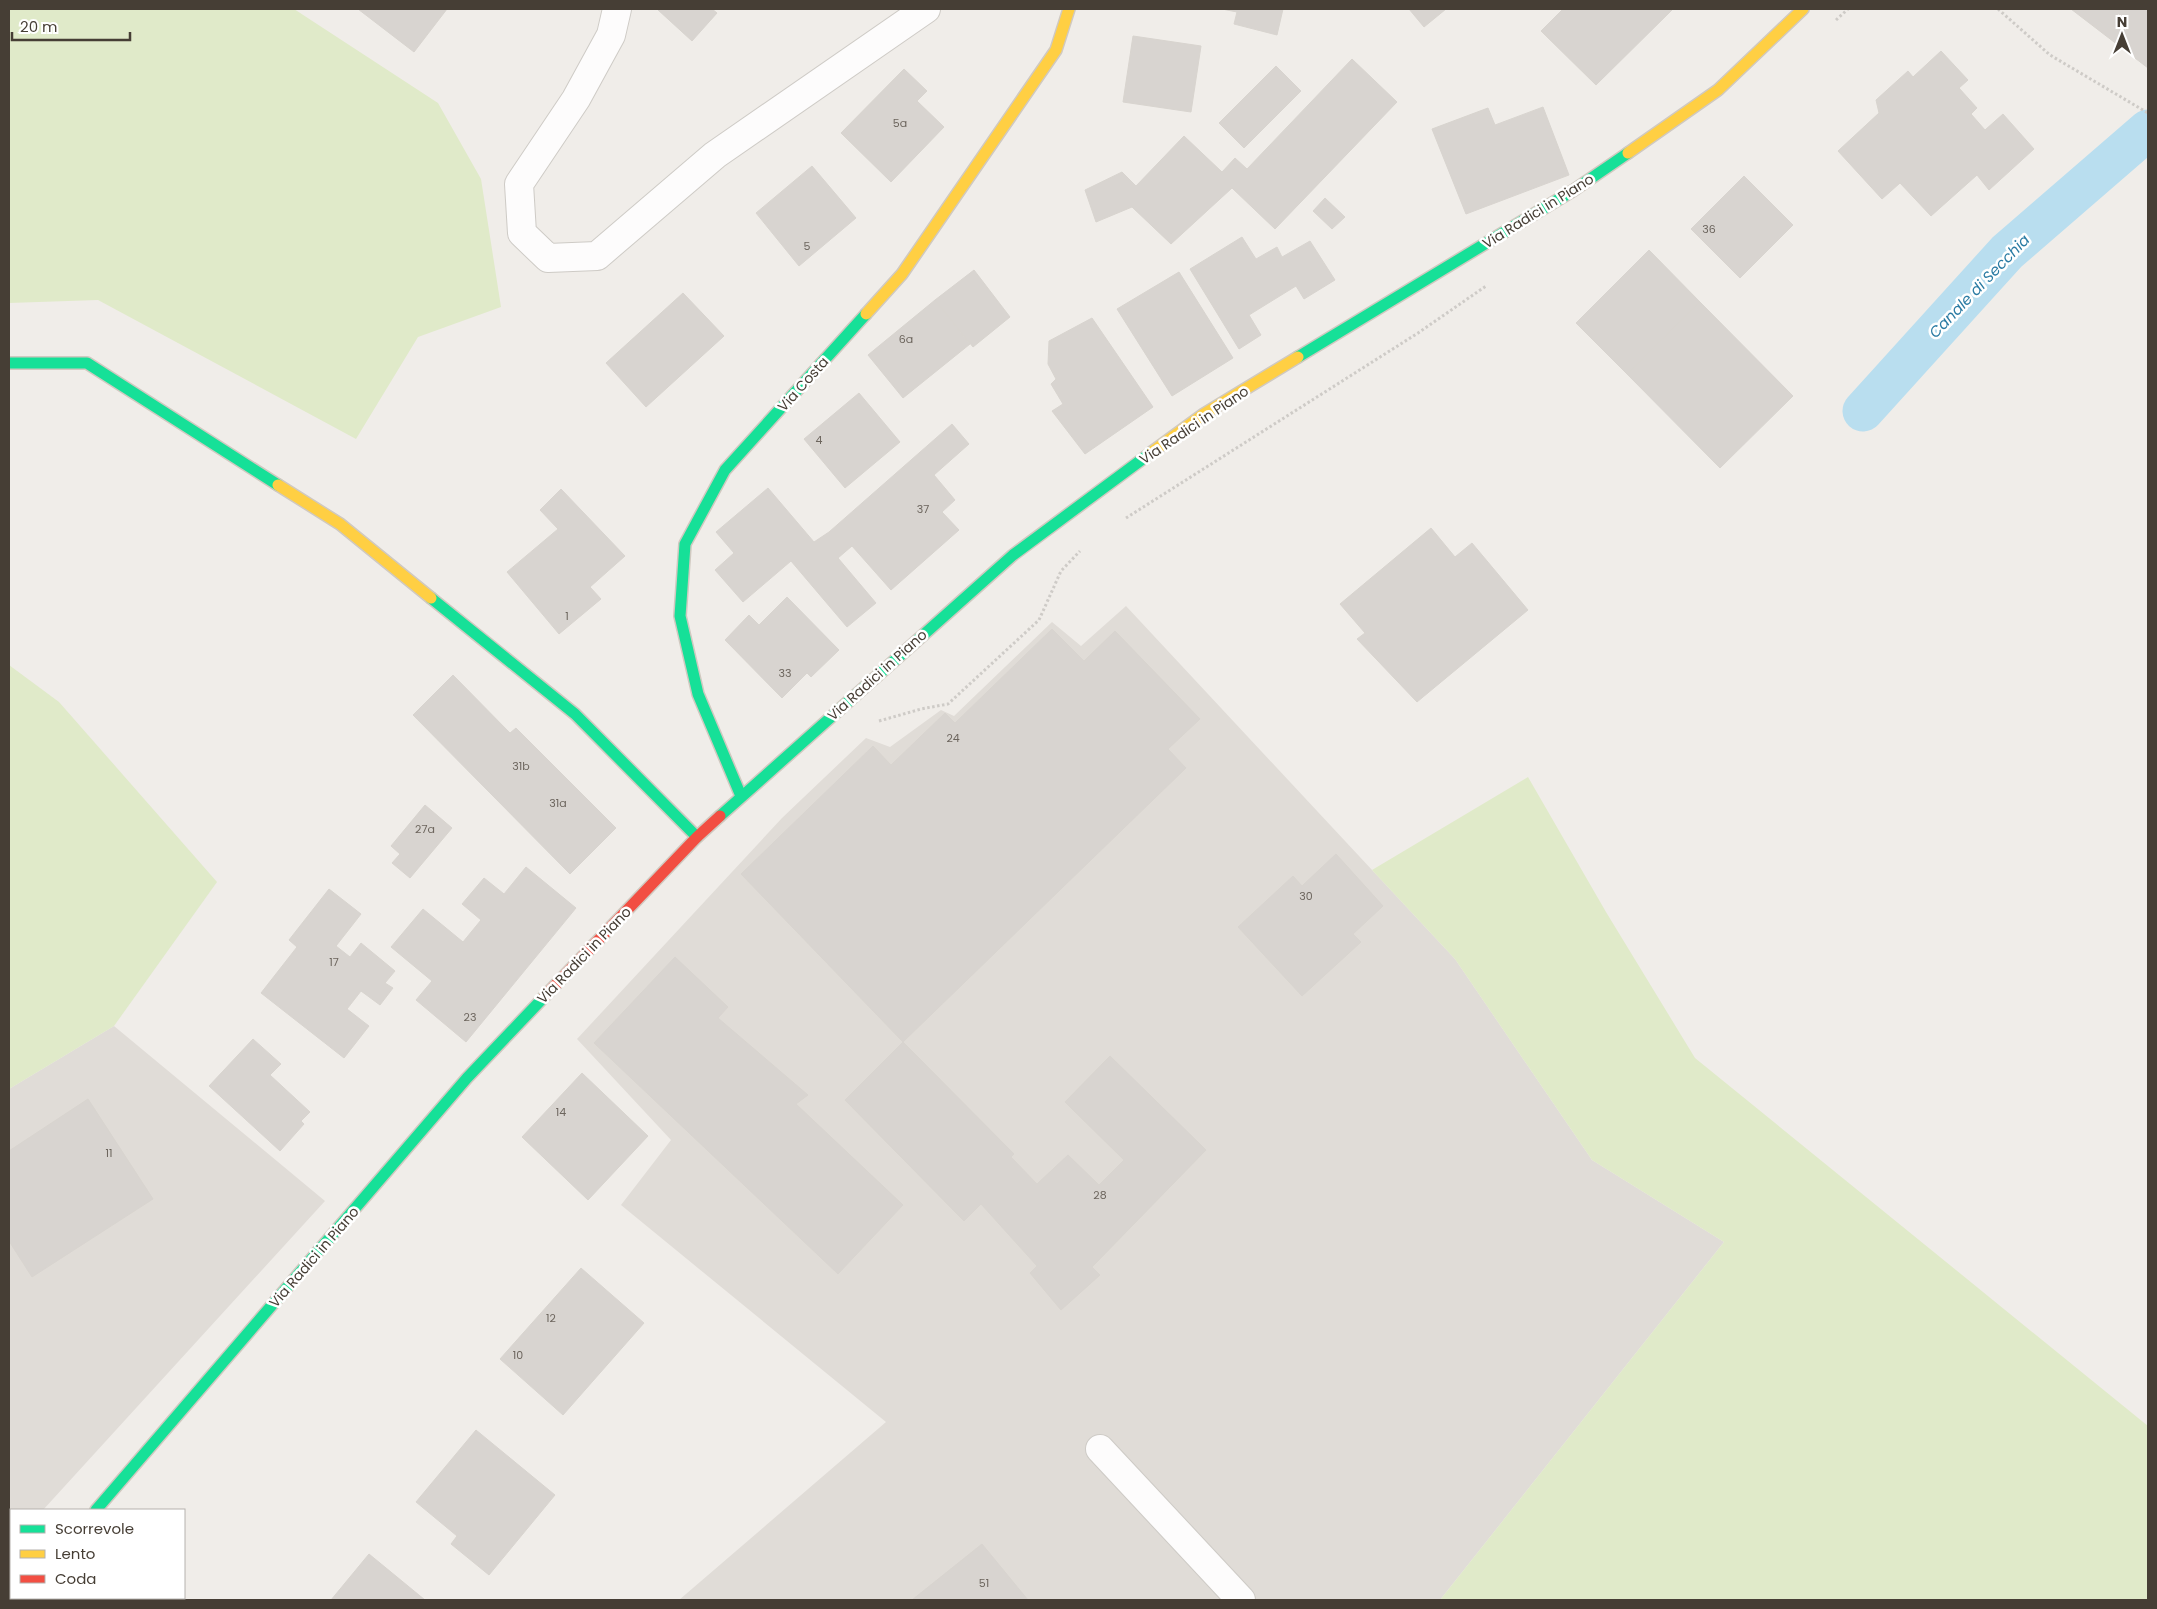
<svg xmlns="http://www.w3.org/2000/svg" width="2157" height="1609" font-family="Poppins,sans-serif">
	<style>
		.industrial { fill: #e0dcd7 }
		.green { fill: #e0eac9 }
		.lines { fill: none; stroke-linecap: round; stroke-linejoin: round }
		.canal { stroke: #b9deef; stroke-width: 41 }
		.building { fill: #d8d4d0; stroke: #d8d4cf }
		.street-casing { stroke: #cecbc6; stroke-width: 30 }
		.fast-casing { stroke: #d0c9c0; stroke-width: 14 }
		.slow-casing { stroke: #d0c9c0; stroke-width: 14 }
		.jam-casing { stroke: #d0c9c0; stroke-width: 14 }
		.path { stroke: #cecbc7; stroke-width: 3; stroke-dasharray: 2.5 2.5; stroke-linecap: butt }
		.street { stroke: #fdfcfc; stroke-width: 28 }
		.fast { stroke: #16e098; stroke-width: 11 }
		.slow { stroke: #ffcf43; stroke-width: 11 }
		.jam { stroke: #f24e42; stroke-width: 11 }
		.labels { text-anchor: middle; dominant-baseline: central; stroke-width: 5; stroke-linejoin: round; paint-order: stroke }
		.number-label { font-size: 11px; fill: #6c655d }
		.street-label { font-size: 14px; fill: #463e35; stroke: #fff }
		.water-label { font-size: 15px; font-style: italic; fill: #2a7ba3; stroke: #fff }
	</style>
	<rect width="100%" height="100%" fill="#f0ede9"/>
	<g class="industrial">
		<path d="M 1126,606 L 1455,959 L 1592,1160 L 1724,1242 L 1440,1600 L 679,1600 L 886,1422 L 621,1205 L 671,1140 L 577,1039 L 782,818 L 866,738 L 890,747 L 941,710 L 954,716 L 1052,622 L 1081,646 Z"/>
		<path d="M 114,1026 L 325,1201 L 43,1510 L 11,1510 L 11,1545 L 9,1548 L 9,1089 Z"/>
	</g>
	<g class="green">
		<path d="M 9,9 L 294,9 L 438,103 L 481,179 L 501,307 L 418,337 L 356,439 L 98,300 L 9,303 Z"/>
		<path d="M 9,665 L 59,702 L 217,882 L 114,1026 L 9,1089 Z"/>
		<path d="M 1528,777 L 1606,912 L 1695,1058 L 2148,1426 L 2148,1600 L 1440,1600 L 1724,1242 L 1592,1160 L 1455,959 L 1372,870 Z"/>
	</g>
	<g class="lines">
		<path class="canal" d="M 1863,411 L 2007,252 L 2148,130"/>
	</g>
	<g class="building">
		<path d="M 358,9 L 447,9 L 414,52 Z"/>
		<path d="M 657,9 L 712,9 L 717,13 L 692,41 Z"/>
		<path d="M 1222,9 L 1283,9 L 1277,35 L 1234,24 L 1237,12 Z"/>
		<path d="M 1409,9 L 1446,9 L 1424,27 Z"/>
		<path d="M 1563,9 L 1673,9 L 1596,85 L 1541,31 Z"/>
		<path d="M 2071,9 L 2148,9 L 2148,68 Z"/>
		<path d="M 1133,36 L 1201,46 L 1191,112 L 1123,102 Z"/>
		<path d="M 1941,51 L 1968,80 L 1959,88 L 1977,108 L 1971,114 L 1985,130 L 2003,114 L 2034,149 L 1989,190 L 1977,175 L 1931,216 L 1900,183 L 1882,199 L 1838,151 L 1879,113 L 1876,100 L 1908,71 L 1913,77 Z"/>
		<path d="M 1352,59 L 1397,102 L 1275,229 L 1232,188 L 1171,244 L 1132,207 L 1096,222 L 1085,190 L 1122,172 L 1136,186 L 1184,136 L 1222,172 L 1235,158 L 1247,169 Z"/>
		<path d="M 1276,66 L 1301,91 L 1244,148 L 1219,123 Z"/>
		<path d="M 904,69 L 927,91 L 917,101 L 944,127 L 891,182 L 841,133 Z"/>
		<path d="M 1543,107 L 1569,175 L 1466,214 L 1432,129 L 1488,108 L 1495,125 Z"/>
		<path d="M 812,166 L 856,218 L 799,266 L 756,213 Z"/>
		<path d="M 1744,176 L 1793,225 L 1740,278 L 1691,229 Z"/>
		<path d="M 1325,198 L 1345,217 L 1332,229 L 1313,211 Z"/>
		<path d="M 1242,237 L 1256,259 L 1277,247 L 1282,257 L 1310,241 L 1335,280 L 1304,299 L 1296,286 L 1249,315 L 1261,335 L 1239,349 L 1190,269 Z"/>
		<path d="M 1649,250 L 1700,302 L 1627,374 L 1576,323 Z"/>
		<path d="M 974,270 L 1010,317 L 973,347 L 935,300 Z"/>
		<path d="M 1179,272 L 1233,358 L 1172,396 L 1117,309 Z"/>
		<path d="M 683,293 L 724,336 L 646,407 L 606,363 Z"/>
		<path d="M 935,300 L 970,344 L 903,398 L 868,355 Z"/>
		<path d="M 1700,302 L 1793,396 L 1720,468 L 1627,374 Z"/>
		<path d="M 1092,318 L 1153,407 L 1085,454 L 1052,411 L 1063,404 L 1051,384 L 1056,379 L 1048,364 L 1049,341 Z"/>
		<path d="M 859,393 L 900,442 L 845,488 L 804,439 Z"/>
		<path d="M 952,424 L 969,444 L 934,475 L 955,500 L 942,512 L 959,530 L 891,590 L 852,546 L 838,558 L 876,603 L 847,627 L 791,561 L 743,602 L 715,570 L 734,553 L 716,532 L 768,488 L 814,542 L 829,532 Z"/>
		<path d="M 561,489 L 625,556 L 590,587 L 601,599 L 559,634 L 507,572 L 558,529 L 540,510 Z"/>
		<path d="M 1431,528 L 1455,557 L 1472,543 L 1528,610 L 1417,702 L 1357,639 L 1365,633 L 1340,604 Z"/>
		<path d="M 787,597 L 839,650 L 811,677 L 807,673 L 782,698 L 725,640 L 749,615 L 759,625 Z"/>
		<path d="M 1052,629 L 1084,661 L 1115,631 L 1200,719 L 1168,749 L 1186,768 L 903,1042 L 741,874 L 873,746 L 891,765 L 945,713 L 955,723 Z"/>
		<path d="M 453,675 L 510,733 L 516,728 L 616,828 L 570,874 L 413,715 Z"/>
		<path d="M 425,805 L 452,828 L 410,878 L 392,863 L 400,854 L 391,846 Z"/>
		<path d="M 1336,854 L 1383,906 L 1353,934 L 1361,942 L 1302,996 L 1238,927 L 1293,876 L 1302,886 Z"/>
		<path d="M 526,867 L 576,908 L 466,1042 L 416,1000 L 432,981 L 391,947 L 423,909 L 463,942 L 481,920 L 462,904 L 484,878 L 504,894 Z"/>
		<path d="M 329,889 L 361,914 L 336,946 L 350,957 L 361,943 L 395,971 L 385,983 L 393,988 L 380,1005 L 361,991 L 347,1009 L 369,1026 L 344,1058 L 261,993 L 297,947 L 289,940 Z"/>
		<path d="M 675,957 L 728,1007 L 718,1018 L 808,1095 L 796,1104 L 903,1205 L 838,1274 L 594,1043 Z"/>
		<path d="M 253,1039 L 281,1064 L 270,1075 L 310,1112 L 301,1121 L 304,1124 L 280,1151 L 209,1086 Z"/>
		<path d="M 903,1042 L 1014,1154 L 1011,1157 L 1037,1184 L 1068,1155 L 1099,1185 L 1124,1160 L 1065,1102 L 1110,1056 L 1206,1150 L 1092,1267 L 1100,1275 L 1061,1310 L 1030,1273 L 1037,1266 L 981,1204 L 964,1221 L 845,1100 Z"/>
		<path d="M 582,1073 L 648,1136 L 588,1200 L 522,1137 Z"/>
		<path d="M 88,1099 L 153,1199 L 32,1277 L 9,1241 L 9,1151 Z"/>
		<path d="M 581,1268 L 644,1323 L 563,1415 L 500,1359 Z"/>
		<path d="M 476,1430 L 555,1495 L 489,1575 L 451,1544 L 457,1536 L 416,1502 Z"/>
		<path d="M 982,1544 L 1028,1600 L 912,1600 Z"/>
		<path d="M 369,1554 L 425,1600 L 331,1600 Z"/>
	</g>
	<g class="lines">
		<g class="street-casing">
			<g id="street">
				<path d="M 617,9 L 611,35 L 576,99 L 519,184 L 522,233 L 548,258 L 597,256 L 715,155 L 926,9"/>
				<path d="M 1100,1449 L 1241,1600"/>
				<path d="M 20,1600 L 22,1598"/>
			</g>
		</g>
		<g class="fast-casing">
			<g id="fast">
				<path d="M 1298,357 L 1574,190 L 1628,153"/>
				<path d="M 9,363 L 87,363 L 278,485"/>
				<path d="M 431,598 L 575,714 L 697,837"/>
				<path d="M 741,796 L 698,694 L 680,616 L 685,544 L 725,470 L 866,314"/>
				<path d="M 720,816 L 1013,555 L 1152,452"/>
				<path d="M 96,1510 L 467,1078 L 544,997"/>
			</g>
		</g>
		<g class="slow-casing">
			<g id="slow">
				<path d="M 1628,153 L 1718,90 L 1803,9"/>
				<path d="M 866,314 L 902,274 L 1056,50 L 1069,9"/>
				<path d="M 1152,452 L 1204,414 L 1298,357"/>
				<path d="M 278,485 L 340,524 L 431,598"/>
			</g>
		</g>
		<g class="jam-casing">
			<path id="jam" d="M 544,997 L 697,837 L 720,816"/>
		</g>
		<g class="path">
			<path d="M 1998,9 L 2050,55 L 2148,113"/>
			<path d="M 1836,20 L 1848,9"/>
			<path d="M 1126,518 L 1418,333 L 1486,286"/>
			<path d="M 879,721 L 921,709 L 948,704 L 1039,620 L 1061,571 L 1080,551"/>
			<path d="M 9,1557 L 11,1554"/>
		</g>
		<use href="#street" class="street"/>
		<use href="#fast" class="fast"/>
		<use href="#slow" class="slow"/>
		<use href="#jam" class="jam"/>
	</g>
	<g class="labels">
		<g class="number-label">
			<text x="900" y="123">5a</text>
			<text x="1709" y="229">36</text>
			<text x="807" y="246">5</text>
			<text x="906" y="339">6a</text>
			<text x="819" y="440">4</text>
			<text x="923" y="509">37</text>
			<text x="567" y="616">1</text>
			<text x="785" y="673">33</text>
			<text x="953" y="738">24</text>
			<text x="521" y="766">31b</text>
			<text x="558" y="803">31a</text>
			<text x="425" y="829">27a</text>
			<text x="1306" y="896">30</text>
			<text x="334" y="962">17</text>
			<text x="470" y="1017">23</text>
			<text x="561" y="1112">14</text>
			<text x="109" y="1153">11</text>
			<text x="1100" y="1195">28</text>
			<text x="551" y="1318">12</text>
			<text x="518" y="1355">10</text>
			<text x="984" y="1583">51</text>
		</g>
		<g class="street-label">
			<text transform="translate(1538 211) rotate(-32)">Via Radici in Piano</text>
			<text transform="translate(803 384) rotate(-48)">Via Costa</text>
			<text transform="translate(1194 425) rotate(-34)">Via Radici in Piano</text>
			<text transform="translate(877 675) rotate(-42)">Via Radici in Piano</text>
			<text transform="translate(584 955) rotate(-46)">Via Radici in Piano</text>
			<text transform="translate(314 1257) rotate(-49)">Via Radici in Piano</text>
		</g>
		<g class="water-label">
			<text transform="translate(1979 286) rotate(-46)">Canale di Secchia</text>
		</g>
	</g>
	<rect width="2157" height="1609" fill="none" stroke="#463e35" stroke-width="20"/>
	<rect x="10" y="1509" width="175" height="90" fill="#ffffff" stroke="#b5b2ae"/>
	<rect x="20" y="1525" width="25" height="8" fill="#16e098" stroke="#b5b2ae"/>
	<text x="55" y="1534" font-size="15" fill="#463e35">Scorrevole</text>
	<rect x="20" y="1550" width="25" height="8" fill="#ffcf43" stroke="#b5b2ae"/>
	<text x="55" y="1559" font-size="15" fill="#463e35">Lento</text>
	<rect x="20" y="1575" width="25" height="8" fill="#f24e42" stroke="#b5b2ae"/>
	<text x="55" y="1584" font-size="15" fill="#463e35">Coda</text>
	<g transform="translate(2122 35)" stroke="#ffffff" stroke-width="4" paint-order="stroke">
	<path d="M0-4L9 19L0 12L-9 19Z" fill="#463e35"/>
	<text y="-8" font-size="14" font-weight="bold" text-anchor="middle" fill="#463e35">N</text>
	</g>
	<path d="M12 32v8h118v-8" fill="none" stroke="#463e35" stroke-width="2.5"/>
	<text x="20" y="32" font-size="15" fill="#463e35" stroke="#ffffff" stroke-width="4" paint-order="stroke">20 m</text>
</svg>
